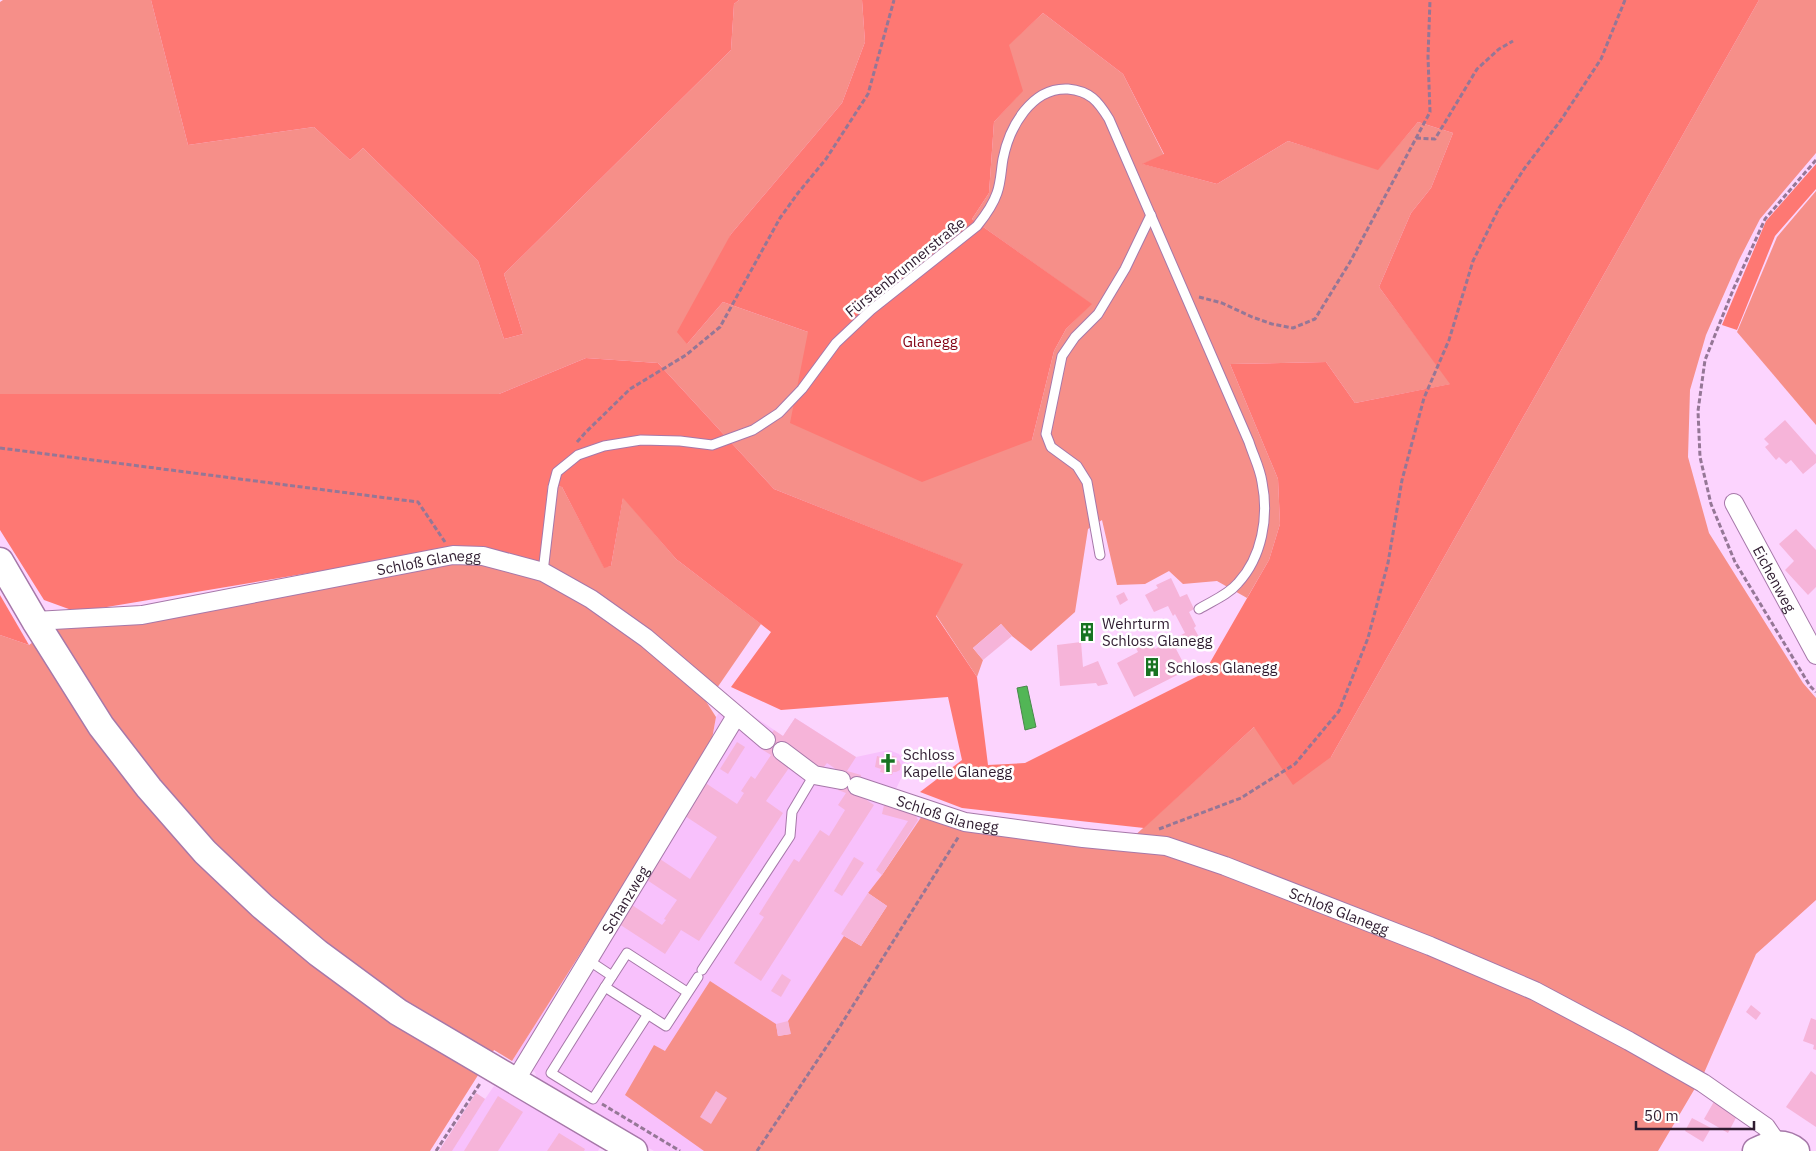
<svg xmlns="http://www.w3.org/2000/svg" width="1816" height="1151" font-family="'IBM Plex Sans',sans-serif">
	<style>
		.built { fill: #f8c1fc }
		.green { fill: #f68f89 }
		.forest { fill: #fe7873 }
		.water { fill: #52b656; stroke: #48884b }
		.building { fill: #f6b4d9 }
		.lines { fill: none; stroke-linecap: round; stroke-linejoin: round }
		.lane-casing { stroke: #a678a9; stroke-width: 11 }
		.street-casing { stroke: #a678a9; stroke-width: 20 }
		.secondary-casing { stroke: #a678a9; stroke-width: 29 }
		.path { stroke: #957796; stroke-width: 3; stroke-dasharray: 5 2.5; stroke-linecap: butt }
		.lane { stroke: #fff; stroke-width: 9 }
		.street { stroke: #fff; stroke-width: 18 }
		.secondary { stroke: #fff; stroke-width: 26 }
		.labels { text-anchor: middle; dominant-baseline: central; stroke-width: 5; stroke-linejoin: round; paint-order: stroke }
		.street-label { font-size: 15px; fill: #2f1c30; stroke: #fff }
		.park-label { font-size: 15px; fill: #840214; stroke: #fff }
		.poi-label { font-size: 15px; fill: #2f1c30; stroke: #fff; text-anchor: start }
	</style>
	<rect width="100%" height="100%" fill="#fcd4fe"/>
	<g class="built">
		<path d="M 728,699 L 783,736 L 795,718 L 856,757 L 889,750 L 899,754 L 908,764 L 895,791 L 922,816 L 882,875 L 868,893 L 887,906 L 861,946 L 844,936 L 791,1034 L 778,1036 L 704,1151 L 654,1151 L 542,1085 L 537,1080 L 535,1072 L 512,1061 L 710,750 L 716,717 Z"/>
		<path d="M 494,1086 L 601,1146 L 598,1151 L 439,1151 L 476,1093 L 485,1099 Z"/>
	</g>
	<g class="green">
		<path d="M 3,0 L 151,0 L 188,145 L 314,127 L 350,160 L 363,148 L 478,261 L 504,339 L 523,334 L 504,274 L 731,50 L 734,4 L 739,0 L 862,0 L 865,42 L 842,103 L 731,234 L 687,344 L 723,302 L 808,332 L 1032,440 L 1054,351 L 1066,329 L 1091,304 L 972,219 L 989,193 L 994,122 L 1022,91 L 1008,45 L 1043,13 L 1123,74 L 1164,155 L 1143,164 L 1217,184 L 1288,141 L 1378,169 L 1418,122 L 1453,133 L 1431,188 L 1411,213 L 1379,287 L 1451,384 L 1355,403 L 1326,362 L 1230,364 L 1278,479 L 1280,524 L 1269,560 L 1247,598 L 1217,581 L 1183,584 L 1169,571 L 1145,584 L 1117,585 L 1102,520 L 1088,529 L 1075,612 L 1031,651 L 1012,636 L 1001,624 L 973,648 L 983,660 L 977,677 L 936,615 L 962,564 L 774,489 L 658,363 L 586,358 L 499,394 L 0,394 L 0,2 Z"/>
		<path d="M 1759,0 L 1816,0 L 1816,153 L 1760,219 L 1739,260 L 1706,335 L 1690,390 L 1688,457 L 1709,533 L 1803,683 L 1816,698 L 1816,900 L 1756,954 L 1704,1073 L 1658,1151 L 704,1151 L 625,1095 L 654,1045 L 665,1051 L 710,981 L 776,1024 L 778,1036 L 790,1034 L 788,1021 L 844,936 L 861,946 L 887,906 L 868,893 L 882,875 L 922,816 L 1120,849 L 1254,727 L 1331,757 Z"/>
		<path d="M 1816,191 L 1816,425 L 1737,332 L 1777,237 Z"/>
		<path d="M 548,485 L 562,487 L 604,567 L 611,566 L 623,497 L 676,559 L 761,624 L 717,688 L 540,565 Z"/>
		<path d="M 450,561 L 493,564 L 549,583 L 601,614 L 695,684 L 716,717 L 710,750 L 512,1061 L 494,1050 L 430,1151 L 0,1151 L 0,635 L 29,645 L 57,625 Z"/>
	</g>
	<g class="forest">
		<path d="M 151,0 L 739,0 L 734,4 L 731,50 L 504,274 L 523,334 L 504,339 L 478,261 L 363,148 L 350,160 L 314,127 L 188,145 Z"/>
		<path d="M 862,0 L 1759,0 L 1331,757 L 1293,785 L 1254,727 L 1144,828 L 962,808 L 920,792 L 962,760 L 948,697 L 781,710 L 731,687 L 771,632 L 676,559 L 623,498 L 611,566 L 604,568 L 562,487 L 548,485 L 540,565 L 452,549 L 77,612 L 44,600 L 0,530 L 0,394 L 499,394 L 586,358 L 658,363 L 774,489 L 963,564 L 936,616 L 977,677 L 988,765 L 1025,763 L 1204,673 L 1269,560 L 1280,524 L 1278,479 L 1230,364 L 1326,362 L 1355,403 L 1450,384 L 1379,287 L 1411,213 L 1431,188 L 1453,133 L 1418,122 L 1378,170 L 1288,141 L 1217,184 L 1142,164 L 1164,154 L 1123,74 L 1043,13 L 1009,45 L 1023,91 L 994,122 L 989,193 L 972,219 L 1092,304 L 1066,329 L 1054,351 L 1032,440 L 922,482 L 790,423 L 808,332 L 723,302 L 687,344 L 677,332 L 731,234 L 842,103 L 865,42 Z"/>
		<path d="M 1816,164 L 1816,189 L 1775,236 L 1737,330 L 1722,325 L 1766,221 Z"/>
		<path d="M 0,595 L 29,645 L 0,635 Z"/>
	</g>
	<path class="water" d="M 1027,686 L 1036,727 L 1025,730 L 1017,688 Z"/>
	<g class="building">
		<path d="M 1785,420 L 1816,455 L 1816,463 L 1803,474 L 1791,460 L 1786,464 L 1779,457 L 1776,460 L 1765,447 L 1769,444 L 1764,439 Z"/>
		<path d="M 1796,529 L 1816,550 L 1816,587 L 1808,595 L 1785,570 L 1794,561 L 1779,544 Z"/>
		<path d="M 1171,578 L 1180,597 L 1187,594 L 1194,609 L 1189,612 L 1196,626 L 1194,628 L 1199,637 L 1176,649 L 1187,670 L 1134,697 L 1117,663 L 1138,652 L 1136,648 L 1150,640 L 1155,649 L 1185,633 L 1175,614 L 1173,616 L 1168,606 L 1154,612 L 1145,595 L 1158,588 L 1156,585 Z"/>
		<path d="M 1124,592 L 1128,600 L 1120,605 L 1116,596 Z"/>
		<path d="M 1001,624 L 1012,636 L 983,660 L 973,648 Z"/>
		<circle cx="1087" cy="632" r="5.5"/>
		<path d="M 1081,642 L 1083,667 L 1098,661 L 1108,684 L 1098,686 L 1096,683 L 1060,686 L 1057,645 Z"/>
		<path d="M 795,718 L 856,757 L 847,771 L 861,775 L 855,792 L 874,805 L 761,981 L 734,963 L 764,917 L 759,914 L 794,859 L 799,862 L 820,830 L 829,836 L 845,810 L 838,805 L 846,793 L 838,790 L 843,774 L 827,763 L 820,772 L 791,765 L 766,801 L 783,813 L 699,941 L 681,930 L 665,954 L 616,922 L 629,903 L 662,925 L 666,920 L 664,919 L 677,900 L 644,878 L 657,857 L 690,879 L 717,837 L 682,814 L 704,782 L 737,804 L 744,793 L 741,791 L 751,776 L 755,779 L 771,755 L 761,749 L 774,730 L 783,736 Z"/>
		<path d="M 737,742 L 745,747 L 728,774 L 720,769 Z"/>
		<path d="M 884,754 L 897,757 L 896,760 L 899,761 L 901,765 L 900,770 L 896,772 L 893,772 L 892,775 L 880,772 L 881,769 L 875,767 L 877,756 L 884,758 Z"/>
		<path d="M 884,805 L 915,814 L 918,820 L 882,875 L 876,870 L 908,821 L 882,814 Z"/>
		<path d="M 854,857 L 864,863 L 842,896 L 834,891 Z"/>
		<path d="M 868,893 L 887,906 L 861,946 L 841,934 Z"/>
		<path d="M 782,974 L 791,980 L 781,997 L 771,991 Z"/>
		<path d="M 1751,1005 L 1761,1013 L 1756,1020 L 1746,1012 Z"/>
		<path d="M 1811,1018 L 1816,1020 L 1816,1050 L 1813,1049 L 1814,1045 L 1803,1041 Z"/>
		<path d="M 788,1021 L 791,1034 L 778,1036 L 776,1024 Z"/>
		<path d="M 1811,1071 L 1816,1075 L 1816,1127 L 1786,1107 Z"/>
		<path d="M 716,1091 L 727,1098 L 711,1124 L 700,1117 Z"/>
		<path d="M 476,1093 L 485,1099 L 452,1151 L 439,1151 Z"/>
		<path d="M 498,1096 L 523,1112 L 498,1151 L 464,1151 Z"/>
		<path d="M 1716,1098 L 1739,1112 L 1728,1133 L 1704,1119 Z"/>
		<path d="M 1692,1118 L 1711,1128 L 1703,1142 L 1685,1131 Z"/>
		<path d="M 559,1133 L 585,1149 L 584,1151 L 547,1151 Z"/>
	</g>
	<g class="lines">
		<g class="lane-casing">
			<g id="lane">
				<path d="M 1100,555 L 1087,482 L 1077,466 L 1051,447 L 1046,434 L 1062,356 L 1075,337 L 1098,314 L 1125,269 L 1151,215"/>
				<path d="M 543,572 L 553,487 L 557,472 L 578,455 L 604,446 L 641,440 L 680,441 L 712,445 L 753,430 L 779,413 L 802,389 L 836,343 L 871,310 L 977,226 C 985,216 993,205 997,193 C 1001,182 1001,170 1003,159 C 1009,128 1031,87 1068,89 C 1090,91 1098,101 1109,119 L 1249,442 C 1253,455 1260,468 1262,482 C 1269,517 1262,557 1238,583 C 1228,595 1212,601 1199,609"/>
				<path d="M 594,964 L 612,976"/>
				<path d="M 702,970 L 790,836 L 792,812 L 814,775"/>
				<path d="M 605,987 L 551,1073 L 593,1099 L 648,1014"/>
				<path d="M 687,992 L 627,953 L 605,987 L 666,1026 L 698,977"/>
			</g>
		</g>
		<g class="street-casing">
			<g id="street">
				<path id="s1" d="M 1734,503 L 1816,655"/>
				<path id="s2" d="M 35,621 L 142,615 L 453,555 L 483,556 L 543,572 L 591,599 L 646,638 L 766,740"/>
				<path d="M 782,751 L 814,775 L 841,780"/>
				<path id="s3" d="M 857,786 L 965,822 L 1083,838 L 1166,846 L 1225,866 L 1430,946 L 1535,991 L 1629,1041 L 1703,1083 L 1766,1127 L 1777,1143"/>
				<path id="s4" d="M 515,1081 L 736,716"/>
			</g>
		</g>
		<g class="secondary-casing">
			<g id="secondary">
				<path d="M 0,561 L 35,621 L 101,726 L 149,788 L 205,852 L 262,906 L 318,953 L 398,1012 L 634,1151"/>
				<path d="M 1756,1151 C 1769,1144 1784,1141 1796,1151"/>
			</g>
		</g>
		<g class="path">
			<path d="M 1416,138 L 1435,139 L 1477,69 L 1499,49 L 1513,41"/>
			<path d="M 1816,160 L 1765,219 L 1733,290 L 1705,360 L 1698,411 L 1700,457 L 1711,504 L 1735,562 L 1810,686 L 1816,692"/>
			<path d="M 1199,297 L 1222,303 L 1252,317 L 1272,324 L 1293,328 L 1315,319 L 1350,262 L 1430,112 L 1428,57 L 1430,0"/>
			<path d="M 577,442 L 585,433 L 630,389 L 686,355 L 720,327 L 780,218 L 798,193 L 826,159 L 868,94 L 894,0"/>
			<path d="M 0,448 L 418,502 L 445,542"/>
			<path d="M 1159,829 L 1241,798 L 1295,764 L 1339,711 L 1368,638 L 1388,563 L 1402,480 L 1424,398 L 1449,340 L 1473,261 L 1499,208 L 1524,169 L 1561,120 L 1601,59 L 1625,0"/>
			<path d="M 602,1104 L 680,1151"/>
			<path d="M 436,1151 L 481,1082"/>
			<path d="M 757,1151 L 839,1028 L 959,836"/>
		</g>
		<use href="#lane" class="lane"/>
		<use href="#street" class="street"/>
		<use href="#secondary" class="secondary"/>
	</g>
	<defs>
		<g id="building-bare" transform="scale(1.5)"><path d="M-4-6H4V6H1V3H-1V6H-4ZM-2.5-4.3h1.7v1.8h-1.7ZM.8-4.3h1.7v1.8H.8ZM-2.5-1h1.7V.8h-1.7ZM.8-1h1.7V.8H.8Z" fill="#177321" stroke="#fff" stroke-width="2.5" paint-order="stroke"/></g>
		<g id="church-bare" transform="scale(1.5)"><path d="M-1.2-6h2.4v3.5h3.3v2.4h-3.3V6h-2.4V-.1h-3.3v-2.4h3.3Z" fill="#177321" stroke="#fff" stroke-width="2.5" paint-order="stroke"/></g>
	</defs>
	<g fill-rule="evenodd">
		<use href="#building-bare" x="1087" y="632"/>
		<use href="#building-bare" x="1152" y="667"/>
		<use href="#church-bare" x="888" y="763"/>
	</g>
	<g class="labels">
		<g class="street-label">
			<text transform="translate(905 267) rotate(-39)">Fürstenbrunnerstraße</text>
			<text stroke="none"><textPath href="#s2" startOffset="399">Schloß Glanegg</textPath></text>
			<text stroke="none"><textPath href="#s1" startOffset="86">Eichenweg</textPath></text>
			<text stroke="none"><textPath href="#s3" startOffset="95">Schloß Glanegg</textPath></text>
			<text stroke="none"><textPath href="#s4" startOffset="212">Schanzweg</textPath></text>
			<text stroke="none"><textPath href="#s3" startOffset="501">Schloß Glanegg</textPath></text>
		</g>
		<g class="park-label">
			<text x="930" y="341">Glanegg</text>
		</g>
		<g class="poi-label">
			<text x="1102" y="623">Wehrturm<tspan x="1102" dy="17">Schloss Glanegg</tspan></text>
			<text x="1167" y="667">Schloss Glanegg</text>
			<text x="903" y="754">Schloss<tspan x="903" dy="17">Kapelle Glanegg</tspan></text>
		</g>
	</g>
	<path d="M1636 1121v8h118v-8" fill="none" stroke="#2f1c30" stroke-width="2.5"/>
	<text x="1644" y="1121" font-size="15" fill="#2f1c30" stroke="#ffffff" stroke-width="4" paint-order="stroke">50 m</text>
</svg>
